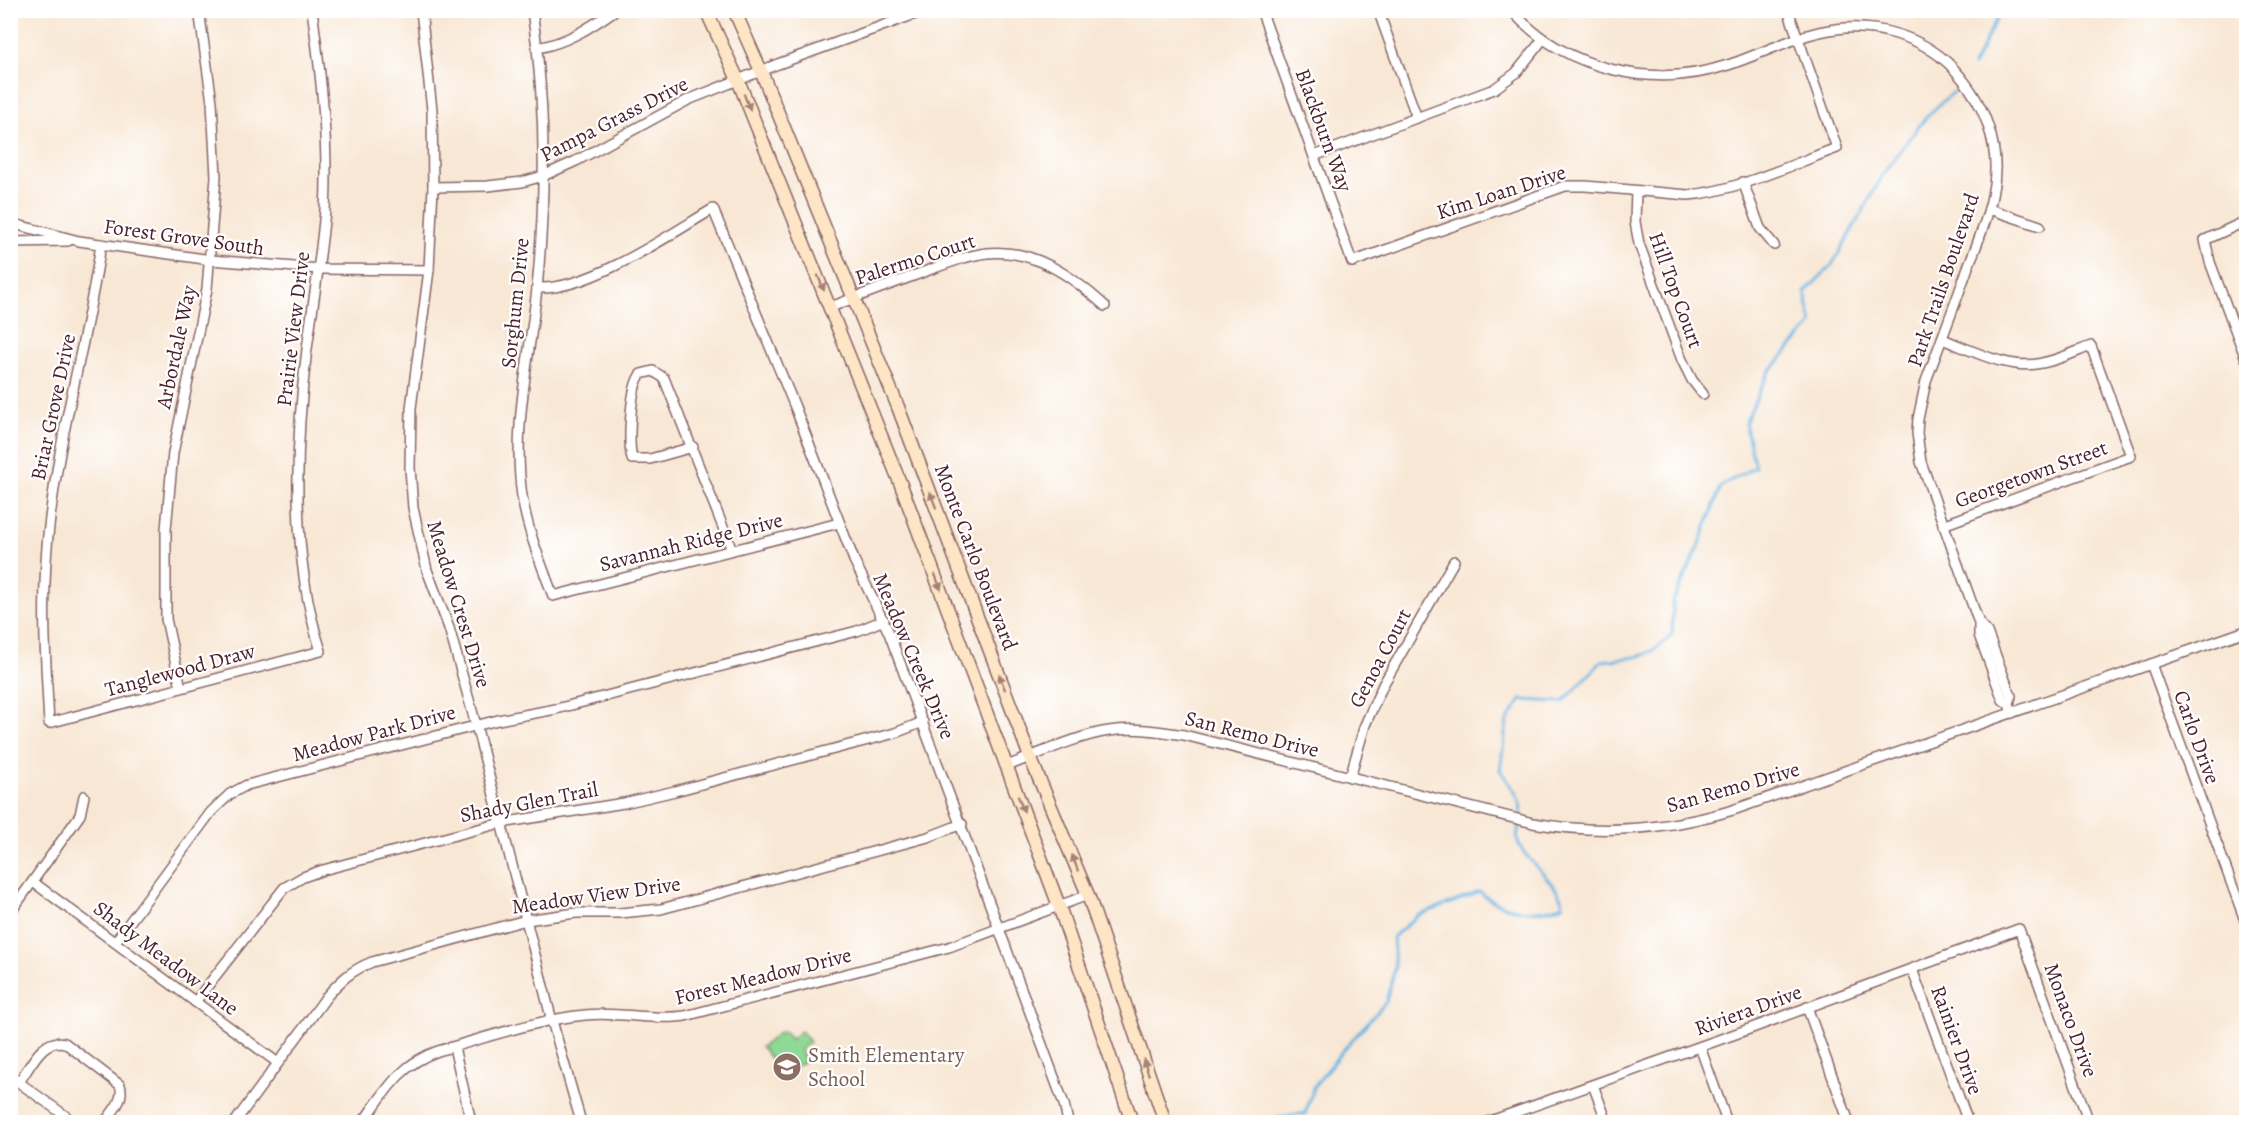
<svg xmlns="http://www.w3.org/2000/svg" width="2257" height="1133" font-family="Alegreya,serif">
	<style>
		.green { fill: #8ed996; stroke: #6c7c60; stroke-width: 1.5 }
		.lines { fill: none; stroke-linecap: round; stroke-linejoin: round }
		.stream { stroke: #68b4e1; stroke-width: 3 }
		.minor-casing { stroke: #876566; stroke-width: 12 }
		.secondary-casing { stroke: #876566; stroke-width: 15 }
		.minor { stroke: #fff; stroke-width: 9 }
		.secondary { stroke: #fde5c5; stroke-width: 12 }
		.oneway { fill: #a48278 }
		.labels { text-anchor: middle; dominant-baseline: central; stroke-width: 4.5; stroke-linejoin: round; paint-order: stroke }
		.street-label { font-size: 21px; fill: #4a1f2b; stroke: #fff }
		.education-label { font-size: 21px; fill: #785e54; stroke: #fff; text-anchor: start }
	</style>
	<rect width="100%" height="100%" fill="#fff"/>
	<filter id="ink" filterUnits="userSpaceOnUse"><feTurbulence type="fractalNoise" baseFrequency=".0167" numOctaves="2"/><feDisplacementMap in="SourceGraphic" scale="12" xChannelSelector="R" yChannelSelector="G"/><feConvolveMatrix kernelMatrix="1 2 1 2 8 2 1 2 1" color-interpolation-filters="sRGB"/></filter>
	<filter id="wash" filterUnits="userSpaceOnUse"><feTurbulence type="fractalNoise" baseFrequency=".008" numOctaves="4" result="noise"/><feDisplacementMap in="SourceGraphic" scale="24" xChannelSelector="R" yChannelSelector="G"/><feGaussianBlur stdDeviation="1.35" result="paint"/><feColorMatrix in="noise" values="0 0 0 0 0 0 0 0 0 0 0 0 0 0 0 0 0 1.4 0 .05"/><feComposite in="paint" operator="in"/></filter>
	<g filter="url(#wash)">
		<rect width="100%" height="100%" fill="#f8e7d4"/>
		<path class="green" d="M 801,1031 L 810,1042 L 800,1050 L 806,1060 C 782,1078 777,1066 761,1047 L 780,1032 L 785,1033 L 791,1039 Z"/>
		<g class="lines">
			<g class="stream">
				<path d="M 1973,66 L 2001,10"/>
				<path d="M 1240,1122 C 1250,1120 1260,1122 1270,1120 C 1282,1118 1293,1112 1305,1114 L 1314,1087 L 1342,1051 L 1386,1002 L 1395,968 L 1393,937 L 1417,916 L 1480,892 C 1503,912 1535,916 1563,905 C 1561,887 1529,863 1519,845 C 1514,835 1522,823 1521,812 C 1521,797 1509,783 1500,770 L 1507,721 L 1521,700 L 1563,702 L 1602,661 C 1634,657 1649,660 1672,634 L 1673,601 L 1698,549 L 1721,486 L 1755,467 L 1745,423 L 1768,373 L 1812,324 L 1805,292 L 1832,265 L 1887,168 L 1926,117 L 1954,91"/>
			</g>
		</g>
	</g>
	<g filter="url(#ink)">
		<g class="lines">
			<g class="minor-casing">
				<g id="minor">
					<path d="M 421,10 L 432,110 L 433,187 L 429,270 L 411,408 L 410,468 L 413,508 L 427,570 L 449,628 L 476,725 L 552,1021 L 581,1122"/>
					<path d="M 532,10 C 546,102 546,196 537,288 C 530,357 512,426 522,496 C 527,530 541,563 553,596 L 839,523"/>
					<path d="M 1261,10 L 1352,262 L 1565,186 L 1585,186 L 1688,195 C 1734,192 1793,164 1837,148 L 1788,10"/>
					<path d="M 1378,10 L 1417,118"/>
					<path d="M 1511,10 C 1565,70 1653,90 1728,65 C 1762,54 1800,33 1836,29 C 1876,24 1920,36 1949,64 C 1984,99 2003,147 1992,196 C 1987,222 1976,246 1967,270 C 1954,307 1940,344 1926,381 L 1918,419 L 1917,433 L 1921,462 L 1979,623 L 1979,635 L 2003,700 L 2009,704 L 2012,713"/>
					<path d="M 537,48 C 567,43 591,27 615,10"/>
					<path d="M 1314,156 L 1494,89 L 1516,73 L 1543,39"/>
					<path d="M 1743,182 L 1760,228 L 1774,245"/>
					<path d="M 433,187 L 488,186 L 522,182 L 543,176 L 576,161 L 688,100 L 778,64 L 926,10"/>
					<path d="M 1636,191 L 1635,222 L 1639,244 L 1682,360 L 1692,380 L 1703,394"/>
					<path d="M 1989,209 L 2040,226"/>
					<path d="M 2246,221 L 2205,240 L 2210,262 L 2246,359"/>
					<path d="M 10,223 L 79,241 L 211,260 L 319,269 L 429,270"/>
					<path d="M 10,242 L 68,241"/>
					<path d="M 101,244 C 88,336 61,425 50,518 C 41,586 45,654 49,723 L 321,651 C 291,560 295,444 307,349 C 313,303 321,257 325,210 C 329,143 321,76 312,10"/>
					<path d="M 537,288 C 588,291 669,235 713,209 L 795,407 L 854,560 L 889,633 L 1064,1104 L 1068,1122"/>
					<path d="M 831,307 C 861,295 891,284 921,273 C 943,265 964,256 987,253 C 1034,248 1073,277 1105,306"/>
					<path d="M 1942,339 C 1972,350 2009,371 2042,363 C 2059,360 2075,352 2091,346 L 2131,456 L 1943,525"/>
					<path d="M 693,447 L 650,459 L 632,459 C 628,442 630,386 641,374 L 653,371 L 664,378 L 732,550"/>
					<path d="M 1979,623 L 1987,632 L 2011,696 L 2009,704"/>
					<path d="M 2151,664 L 2246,923"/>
					<path d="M 181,688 L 166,619 L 166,529 L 173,453 L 207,289 L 216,177 L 212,102 L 199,10"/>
					<path d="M 1007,766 C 1039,754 1076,736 1109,731 C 1134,727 1159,731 1184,735 L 1533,823 C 1601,835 1667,830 1733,810 L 2246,631"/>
					<path d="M 1350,777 L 1365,725 L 1383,685 L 1454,561"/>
					<path d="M 33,882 L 278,1063"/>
					<path d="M 10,913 L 80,815 L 84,796"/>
					<path d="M 115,942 L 211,812 L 230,794 L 247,785 L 498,720 L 556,709 L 857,631 L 884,620"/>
					<path d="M 1912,969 L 1968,1122"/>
					<path d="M 195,1002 L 284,888 L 303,877 L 323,870 L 501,823 L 624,803 L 675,791 L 895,733 L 923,722"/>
					<path d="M 1807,1007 L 1849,1122"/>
					<path d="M 454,1047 L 471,1122"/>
					<path d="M 1700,1047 L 1727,1122"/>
					<path d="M 10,1076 L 74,1122"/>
					<path d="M 19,1082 C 31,1066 42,1037 65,1043 L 120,1085 C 125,1099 113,1111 105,1122"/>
					<path d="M 1593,1085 L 1607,1122"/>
					<path d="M 235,1122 L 327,996 C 341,980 352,970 372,962 L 526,920 L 576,913 L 620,913 L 661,909 L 928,837 L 962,824"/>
					<path d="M 363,1122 C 385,1092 400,1064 438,1051 C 486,1038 535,1020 585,1015 C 618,1011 652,1021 685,1016 L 949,947 L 1088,895"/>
					<path d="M 1488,1122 L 1752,1028 L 2019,929 L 2089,1122"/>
				</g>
			</g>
			<g class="secondary-casing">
				<g id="secondary">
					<path d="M 706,10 L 738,80 L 901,485 L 1059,906 L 1132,1122"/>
					<path d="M 734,10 L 761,71 L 898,407 L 1030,757 L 1088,895 L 1165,1122"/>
				</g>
			</g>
			<use href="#minor" class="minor"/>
			<use href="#secondary" class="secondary"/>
		</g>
		<defs><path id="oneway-solid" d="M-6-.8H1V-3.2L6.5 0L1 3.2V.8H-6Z" transform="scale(1.5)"/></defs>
		<g class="oneway">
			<use href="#oneway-solid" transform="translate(747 102) rotate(68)"/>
			<use href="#oneway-solid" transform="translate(821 283) rotate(68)"/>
			<use href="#oneway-solid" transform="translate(933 500) rotate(-111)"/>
			<use href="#oneway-solid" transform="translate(938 582) rotate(69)"/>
			<use href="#oneway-solid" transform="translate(1002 682) rotate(-111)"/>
			<use href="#oneway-solid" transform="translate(1021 804) rotate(69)"/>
			<use href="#oneway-solid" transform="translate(1075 863) rotate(-111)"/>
			<use href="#oneway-solid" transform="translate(1146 1067) rotate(-109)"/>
		</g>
	</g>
	<defs>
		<g id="school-disc" transform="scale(1.5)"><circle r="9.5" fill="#8d6e63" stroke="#fff"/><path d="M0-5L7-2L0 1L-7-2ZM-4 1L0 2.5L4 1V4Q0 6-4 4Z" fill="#fff"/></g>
	</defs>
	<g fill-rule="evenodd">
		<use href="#school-disc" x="787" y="1067"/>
	</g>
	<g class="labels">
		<g class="street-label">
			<text transform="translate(614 119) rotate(-27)">Pampa Grass Drive</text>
			<text transform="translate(1324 130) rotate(70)">Blackburn Way</text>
			<text transform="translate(1501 192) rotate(-18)">Kim Loan Drive</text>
			<text transform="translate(184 237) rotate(8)">Forest Grove South</text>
			<text transform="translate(915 259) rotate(-18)">Palermo Court</text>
			<text transform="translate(1943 280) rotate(-71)">Park Trails Boulevard</text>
			<text transform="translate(1676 290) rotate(70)">Hill Top Court</text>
			<text transform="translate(515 303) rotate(-84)">Sorghum Drive</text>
			<text transform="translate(293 329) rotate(-83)">Prairie View Drive</text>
			<text transform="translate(176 347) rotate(-78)">Arbordale Way</text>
			<text transform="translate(53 407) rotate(-78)">Briar Grove Drive</text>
			<text transform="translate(2031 474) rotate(-20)">Georgetown Street</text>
			<text transform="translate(691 542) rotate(-14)">Savannah Ridge Drive</text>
			<text transform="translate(976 557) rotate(69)">Monte Carlo Boulevard</text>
			<text transform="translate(459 604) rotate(73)">Meadow Crest Drive</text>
			<text transform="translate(914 656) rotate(67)">Meadow Creek Drive</text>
			<text transform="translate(1380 658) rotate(-62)">Genoa Court</text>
			<text transform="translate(180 670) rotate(-15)">Tanglewood Draw</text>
			<text transform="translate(374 733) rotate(-15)">Meadow Park Drive</text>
			<text transform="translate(1252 734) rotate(14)">San Remo Drive</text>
			<text transform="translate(2197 737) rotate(70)">Carlo Drive</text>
			<text transform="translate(1733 787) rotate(-16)">San Remo Drive</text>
			<text transform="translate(529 802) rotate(-11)">Shady Glen Trail</text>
			<text transform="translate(596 895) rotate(-8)">Meadow View Drive</text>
			<text transform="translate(166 958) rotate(37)">Shady Meadow Lane</text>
			<text transform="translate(763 976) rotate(-14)">Forest Meadow Drive</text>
			<text transform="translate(1748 1010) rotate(-20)">Riviera Drive</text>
			<text transform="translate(2071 1020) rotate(70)">Monaco Drive</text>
			<text transform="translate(1957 1040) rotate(70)">Rainier Drive</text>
		</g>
		<g class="education-label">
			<text x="808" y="1055">Smith Elementary<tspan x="808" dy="24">School</tspan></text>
		</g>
	</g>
	<rect width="2257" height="1133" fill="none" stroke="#fff" stroke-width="36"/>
</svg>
